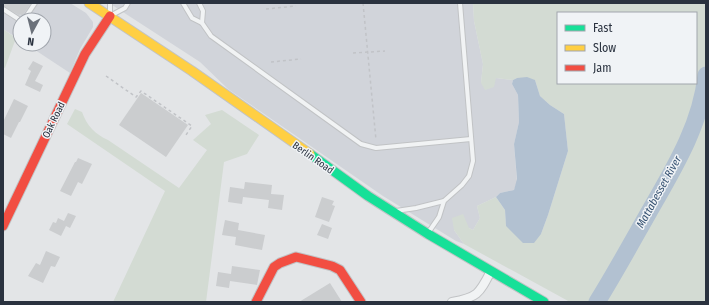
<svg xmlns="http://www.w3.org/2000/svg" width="709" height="305" font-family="'Fira Sans Condensed',sans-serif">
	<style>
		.built { fill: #d1d4da }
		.green { fill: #d3dbd3; fill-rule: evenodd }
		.water { fill: #b2c1d1 }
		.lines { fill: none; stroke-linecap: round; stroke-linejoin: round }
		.river { stroke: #b2c1d1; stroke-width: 17 }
		.building { fill: #cbcdcf }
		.lane-casing { stroke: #c1c3c5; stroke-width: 6 }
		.street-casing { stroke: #c1c3c5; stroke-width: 10 }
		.fast-casing { stroke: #c1c3c5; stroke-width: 11 }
		.slow-casing { stroke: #c1c3c5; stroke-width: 11 }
		.jam-casing { stroke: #c1c3c5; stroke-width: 11 }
		.path { stroke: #c1c3c7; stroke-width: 1.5; stroke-dasharray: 3 3; stroke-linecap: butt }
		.lane { stroke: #f1f3f4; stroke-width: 4 }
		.street { stroke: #f1f3f4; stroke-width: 8 }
		.fast { stroke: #16e098; stroke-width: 9 }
		.slow { stroke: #ffcf43; stroke-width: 9 }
		.jam { stroke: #f24e42; stroke-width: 9 }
		.labels { text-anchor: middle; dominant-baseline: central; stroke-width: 3; stroke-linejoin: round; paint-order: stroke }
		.street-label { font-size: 10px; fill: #2a323f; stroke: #f0f3f6 }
		.water-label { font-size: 11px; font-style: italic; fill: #365272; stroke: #f0f3f6 }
	</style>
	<rect width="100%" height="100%" fill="#e3e5e7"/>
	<g class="built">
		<path d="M 3,3 L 70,3 L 86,13 L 93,22 L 93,27 L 80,49 L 70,73 L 26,44 L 44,44 L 44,20 L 20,20 L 20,40 L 3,29 Z"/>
		<path d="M 109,3 L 473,3 L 474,21 L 483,64 L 481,83 L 496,78 L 513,80 L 512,84 L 518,95 L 519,122 L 514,144 L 517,182 L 514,190 L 500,193 L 496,197 L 477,206 L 480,218 L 473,230 L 469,228 L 454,230 L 464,244 L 456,241 L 383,196 L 270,118 L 228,89 L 200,62 Z"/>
	</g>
	<g class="green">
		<path d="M 473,3 L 706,3 L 706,302 L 570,302 L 464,244 L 454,230 L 452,218 L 463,214 L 469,228 L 473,230 L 480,218 L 477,206 L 496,197 L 505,210 L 506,226 L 541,234 L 548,215 L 568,151 L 564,114 L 550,105 L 540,96 L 535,80 L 517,78 L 513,80 L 496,78 L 494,87 L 485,90 L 481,83 L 483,64 L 474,21 ZM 558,13 L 696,13 L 696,83 L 558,83 Z"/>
		<path d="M 3,29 L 16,38 L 5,68 L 3,67 Z"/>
		<path d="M 75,109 L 82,112 C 87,126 95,134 108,140 L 179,188 L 207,150 L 193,140 L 211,124 L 205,115 L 222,110 L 259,135 L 247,154 L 224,162 L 206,302 L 113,302 L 165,191 L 67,124 Z"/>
	</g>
	<path class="water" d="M 527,77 L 535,80 L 540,96 L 550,105 L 564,114 L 568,151 L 548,215 L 541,234 L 534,243 L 523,243 L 506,226 L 505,210 L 496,197 L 500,193 L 514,190 L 517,179 L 514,144 L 519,122 L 518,95 L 512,84 L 513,80 L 517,78 Z"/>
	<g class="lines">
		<path class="river" d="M 597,302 C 615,273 632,242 649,212 C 673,170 701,125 706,75"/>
	</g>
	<g class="building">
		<path d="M 3,3 L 31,3 L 22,16 L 20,14 L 19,15 L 3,6 Z"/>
		<path d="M 33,61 L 43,66 L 35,81 L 43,85 L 40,92 L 25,85 L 31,71 L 28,69 Z"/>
		<path d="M 141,93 L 188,125 L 166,157 L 119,125 Z"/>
		<path d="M 14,99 L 28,106 L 20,122 L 19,122 L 11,138 L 3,134 L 3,122 Z"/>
		<path d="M 78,158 L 92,164 L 82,184 L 78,182 L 71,196 L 60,191 L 75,162 L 76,162 Z"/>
		<path d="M 245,182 L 272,185 L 271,194 L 284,195 L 282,210 L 268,208 L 269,200 L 243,197 L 242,204 L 228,202 L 230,187 L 244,189 Z"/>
		<path d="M 322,197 L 334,201 L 332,205 L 335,206 L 329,222 L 315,217 Z"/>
		<path d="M 68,213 L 76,216 L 70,228 L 66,226 L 61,236 L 49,230 L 53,222 L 56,223 L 58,218 L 64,221 Z"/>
		<path d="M 225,220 L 239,223 L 238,230 L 265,235 L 262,250 L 235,245 L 236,237 L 222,235 Z"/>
		<path d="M 322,224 L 332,228 L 328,239 L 317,235 Z"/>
		<path d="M 46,251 L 60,257 L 55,267 L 51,266 L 43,283 L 28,276 L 36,263 L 40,265 Z"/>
		<path d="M 232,266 L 260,270 L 257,285 L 230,281 L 229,288 L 216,286 L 218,272 L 231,274 Z"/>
		<path d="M 330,283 L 342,302 L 299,302 Z"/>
	</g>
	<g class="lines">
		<g class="lane-casing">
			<g id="lane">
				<path d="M 110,3 L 110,16 L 125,8 L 128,3"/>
				<path d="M 183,3 L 192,18 L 202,23 L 211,36 L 361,144 L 376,148 L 471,139"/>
				<path d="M 199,3 L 203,11 L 202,23"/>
				<path d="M 3,9 L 20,20"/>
				<path d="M 21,20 L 25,18 L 35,3"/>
				<path d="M 396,211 L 416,208 L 444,201"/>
				<path d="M 428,233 L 439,217 L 444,201 L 462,185 L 469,176 L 473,161 L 460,3"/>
			</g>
		</g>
		<g class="street-casing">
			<path id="street" d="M 452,302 C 478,297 479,294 491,271"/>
		</g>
		<g class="fast-casing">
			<path id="fast" d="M 310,154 L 368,196 L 428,234 L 544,302"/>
		</g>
		<g class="slow-casing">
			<path id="slow" d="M 89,3 L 192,71 L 310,154"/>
		</g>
		<g class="jam-casing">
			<g id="jam">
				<path d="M 3,226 L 85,54 L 110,16"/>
				<path d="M 256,302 L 274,267 L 280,263 L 296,257 L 332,266 L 340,270 L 361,302"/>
			</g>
		</g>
		<g class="path">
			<path d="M 363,3 L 376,140"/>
			<path d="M 266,9 L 296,6"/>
			<path d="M 353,53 L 385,51"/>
			<path d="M 271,62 L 301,59"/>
			<path d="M 106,76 L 136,97 L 141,91 L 192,126 L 186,135"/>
		</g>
		<use href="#lane" class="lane"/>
		<use href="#street" class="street"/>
		<use href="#fast" class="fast"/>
		<use href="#slow" class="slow"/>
		<use href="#jam" class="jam"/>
	</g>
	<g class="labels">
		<g class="street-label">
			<text transform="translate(54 120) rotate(-64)">Oak Road</text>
			<text transform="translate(313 158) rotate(35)">Berlin Road</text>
		</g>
		<g class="water-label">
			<text transform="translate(659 192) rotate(-61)">Mattabesset River</text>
		</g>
	</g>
	<rect width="709" height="305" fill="none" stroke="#2a323f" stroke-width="8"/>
	<rect x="557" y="12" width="140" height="72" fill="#f0f3f6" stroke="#a1a6ad"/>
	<rect x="565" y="25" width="20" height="6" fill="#16e098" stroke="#a1a6ad"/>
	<text x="593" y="32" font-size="12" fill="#2a323f">Fast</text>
	<rect x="565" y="45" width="20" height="6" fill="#ffcf43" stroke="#a1a6ad"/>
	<text x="593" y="52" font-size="12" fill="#2a323f">Slow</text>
	<rect x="565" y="65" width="20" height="6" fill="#f24e42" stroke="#a1a6ad"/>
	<text x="593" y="72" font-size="12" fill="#2a323f">Jam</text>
	<g transform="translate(32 32) rotate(187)"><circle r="19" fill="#f0f3f6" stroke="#a1a6ad"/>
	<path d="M0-3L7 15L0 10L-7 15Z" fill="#6b717a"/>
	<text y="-6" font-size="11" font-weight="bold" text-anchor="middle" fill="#2a323f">N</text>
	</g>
</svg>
